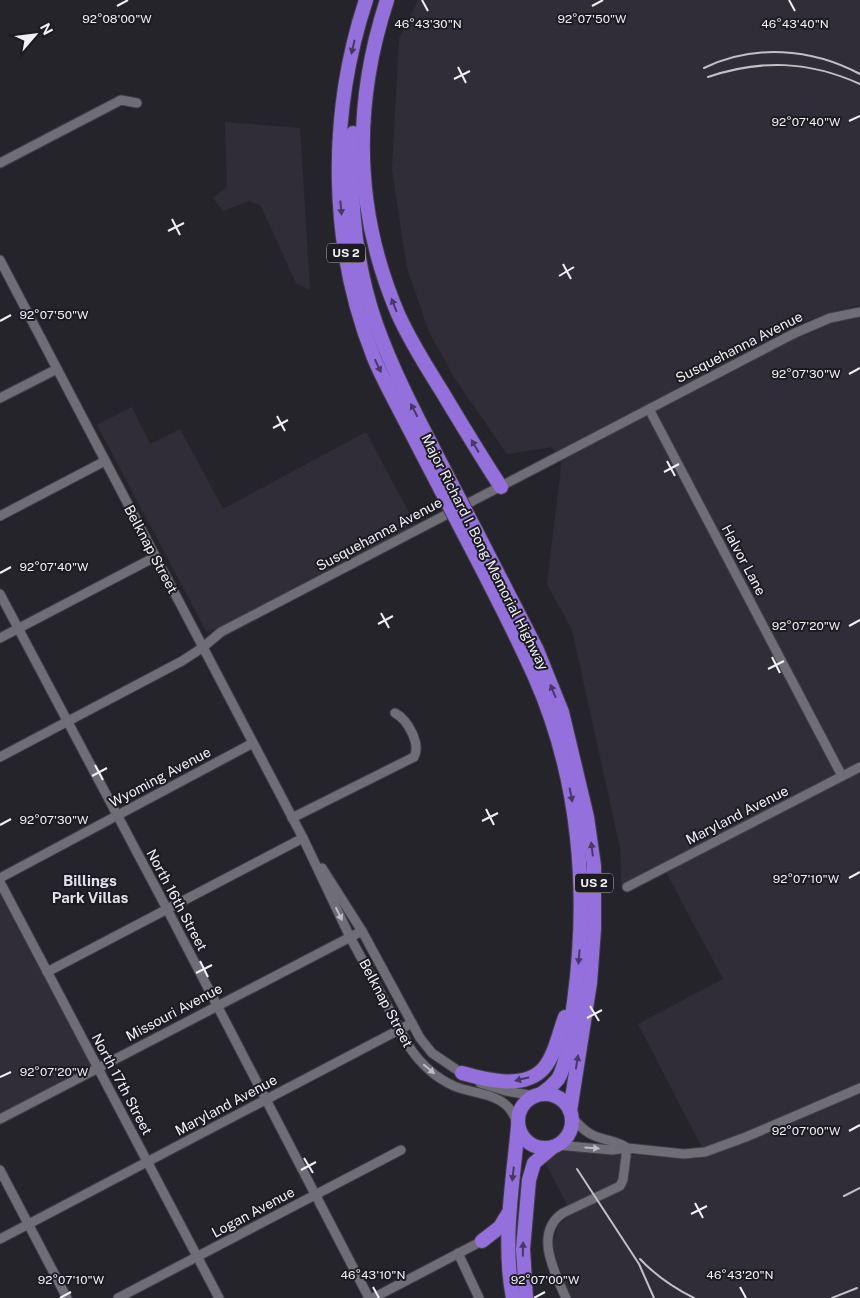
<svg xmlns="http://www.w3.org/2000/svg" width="860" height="1298" font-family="'Public Sans',sans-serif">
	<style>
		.built { fill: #302d39 }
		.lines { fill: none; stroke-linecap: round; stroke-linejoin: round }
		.minor-casing { stroke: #413f44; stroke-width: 11 }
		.highway-casing { stroke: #413f44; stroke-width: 16 }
		.minor { stroke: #6f6d75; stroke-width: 9 }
		.highway { stroke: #9370db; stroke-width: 14 }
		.rail { stroke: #c1c0c5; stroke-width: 2 }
		.highway-bridge-casing { stroke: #413f44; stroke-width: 16; stroke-linecap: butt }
		.highway-bridge { stroke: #9370db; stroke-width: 14 }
		.oneway { fill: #463962 }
		.oneway2 { fill: #bdbcc1 }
		.ticks { fill: none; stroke: #f1f0f4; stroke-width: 2 }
		.labels { text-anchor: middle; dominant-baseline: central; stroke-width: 4; stroke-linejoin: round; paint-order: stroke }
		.shield { fill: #1c1b21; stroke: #b1b0b5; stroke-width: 1 }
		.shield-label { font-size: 12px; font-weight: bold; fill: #f1f0f4 }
		.street-label { font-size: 14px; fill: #f1f0f4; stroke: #1c1b21 }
		.neighbourhood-label { font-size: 15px; font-weight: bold; fill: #e3e1ea; stroke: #1c1b21 }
		.ticks-label { font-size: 12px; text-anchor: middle; fill: #f1f0f4; stroke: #1c1b21; stroke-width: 4; stroke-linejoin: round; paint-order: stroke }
	</style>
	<rect width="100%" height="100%" fill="#26242b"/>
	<g class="built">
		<path d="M 418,0 L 860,0 L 860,305 L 832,312 L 804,322 L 555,452 L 553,447 L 507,454 L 455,379 L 429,332 L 407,268 L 392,170 L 399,39 Z"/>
		<path d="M 225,122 L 300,128 L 310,290 L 296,283 L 261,206 L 249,201 L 223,211 L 213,198 L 227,187 Z"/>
		<path d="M 860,317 L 860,1298 L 571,1298 L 558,1265 L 553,1246 L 557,1227 L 571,1213 L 544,1160 L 556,1152 L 566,1150 L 691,1159 L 707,1157 L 638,1024 L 723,979 L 662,865 L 621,886 L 620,848 L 572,630 L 547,584 L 562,460 L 809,331 L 834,322 Z"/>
		<path d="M 132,407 L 150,444 L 180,429 L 223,509 L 366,432 L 416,526 L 214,630 L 206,631 L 97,425 Z"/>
		<path d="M 0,882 L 98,1068 L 0,1119 Z"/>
	</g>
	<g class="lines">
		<g class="minor-casing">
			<g id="minor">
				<path d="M 0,163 L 121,100 L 137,103"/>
				<path d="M 0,260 L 303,838 L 350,937 L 410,1048 C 421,1064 436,1078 454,1086 C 470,1093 493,1093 506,1105 C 511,1109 514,1116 517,1121"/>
				<path d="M 0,398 L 57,369"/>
				<path d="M 649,409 L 842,776"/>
				<path d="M 0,516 L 105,461"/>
				<path d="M 0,594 L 167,909 L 369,1298"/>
				<path d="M 0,638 L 155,557"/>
				<path d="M 0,757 L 182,661 L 202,648 L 221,632 L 795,333 L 830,318 L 860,312"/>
				<path d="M 292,818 L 414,757 C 421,744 408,720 395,713"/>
				<path d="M 322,868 L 362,931 L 420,1038 L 432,1053 L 466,1076"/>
				<path d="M 0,878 L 253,743"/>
				<path d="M 0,882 L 219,1298"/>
				<path d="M 627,887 L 860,767"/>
				<path d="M 47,972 L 303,838"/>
				<path d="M 480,1083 L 506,1091 L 535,1096"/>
				<path d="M 571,1116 C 576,1122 582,1129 589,1133 C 601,1141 615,1139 627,1148"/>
				<path d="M 0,1119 L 362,931"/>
				<path d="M 557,1145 L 612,1150 L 627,1148 L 684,1154 L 705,1152 L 746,1137 L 860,1088"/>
				<path d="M 0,1170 L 67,1298"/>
				<path d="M 0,1239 L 412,1023"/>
				<path d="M 458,1253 L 479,1298"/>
				<path d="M 118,1298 L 401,1150"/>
				<path d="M 373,1298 L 482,1241"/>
				<path d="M 566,1298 C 555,1273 533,1233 563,1213 L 620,1186 L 623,1180 L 627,1148"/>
			</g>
		</g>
		<g class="highway-casing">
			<g id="highway">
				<path d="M 366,0 C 328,115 329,245 374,358 C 381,375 390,392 399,409 C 413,436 427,463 441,490"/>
				<path d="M 387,0 C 352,107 354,211 398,314 C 410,341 426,366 441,390 C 461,423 480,455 501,487"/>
				<path d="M 353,133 C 349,196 355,264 376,324 C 396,380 425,432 452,485"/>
				<path d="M 476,531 L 537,650 L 562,712 L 587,817 L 594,866 L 594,929 L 590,983 L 570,1111"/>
				<path d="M 465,536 C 489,582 513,628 534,675 C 580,778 589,892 574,1002 C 571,1022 568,1063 558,1079 C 553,1085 547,1090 541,1094"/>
				<path d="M 462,1073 C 486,1080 525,1090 544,1068 C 555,1055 559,1033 565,1017"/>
				<circle cx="545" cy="1121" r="27"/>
				<path d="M 482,1241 L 500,1227 L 508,1214"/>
				<path d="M 513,1298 C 502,1241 513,1183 518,1126"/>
				<path d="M 526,1298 L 523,1249 L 529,1180 L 534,1163 L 553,1147"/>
			</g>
		</g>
		<use href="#minor" class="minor"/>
		<use href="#highway" class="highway"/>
		<g class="rail">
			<path d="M 704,68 C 754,44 811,48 860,74"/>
			<path d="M 708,77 C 761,59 809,61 860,84"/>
			<path d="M 577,1169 L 639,1264 L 654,1298"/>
			<path d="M 844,1196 L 860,1188"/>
			<path d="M 640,1259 C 656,1276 674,1288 694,1298"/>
			<path d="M 832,1298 L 857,1288"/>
		</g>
		<g class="highway-bridge-casing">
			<g id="highway-bridge">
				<path d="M 452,485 L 476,531"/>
				<path d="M 441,490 L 465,536"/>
			</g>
		</g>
		<use href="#highway-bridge" class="highway-bridge"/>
	</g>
	<defs><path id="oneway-solid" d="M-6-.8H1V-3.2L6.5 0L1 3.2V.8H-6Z" transform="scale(1.25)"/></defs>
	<g class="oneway">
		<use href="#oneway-solid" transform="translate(353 47) rotate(103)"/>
		<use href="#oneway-solid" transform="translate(341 208) rotate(85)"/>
		<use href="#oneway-solid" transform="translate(394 305) rotate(-111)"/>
		<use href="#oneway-solid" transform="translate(378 366) rotate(65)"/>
		<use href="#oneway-solid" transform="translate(414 410) rotate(-117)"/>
		<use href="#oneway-solid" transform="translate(475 446) rotate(-121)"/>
		<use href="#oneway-solid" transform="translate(553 691) rotate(-112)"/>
		<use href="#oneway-solid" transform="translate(571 795) rotate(79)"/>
		<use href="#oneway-solid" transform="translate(592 849) rotate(-97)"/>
		<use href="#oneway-solid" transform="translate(579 957) rotate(95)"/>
		<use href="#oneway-solid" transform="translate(577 1062) rotate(-81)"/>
		<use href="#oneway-solid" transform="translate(522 1079) rotate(166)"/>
		<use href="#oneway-solid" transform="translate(513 1174) rotate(96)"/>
		<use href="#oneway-solid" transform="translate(523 1249) rotate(-89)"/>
	</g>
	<g class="oneway2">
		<use href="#oneway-solid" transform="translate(339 914) rotate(64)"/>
		<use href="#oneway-solid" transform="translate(429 1069) rotate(40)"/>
		<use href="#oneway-solid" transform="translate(592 1148) rotate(4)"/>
	</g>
	<path class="ticks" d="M 422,0 L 428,11M 789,0 L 795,11M 117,6 L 128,0M 592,6 L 603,0M 458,67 L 466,83M 454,79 L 470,71M 849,121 L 860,116M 172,219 L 180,235M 168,231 L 184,223M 563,264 L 571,279M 559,276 L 574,267M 0,321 L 11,315M 849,374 L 860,368M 277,416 L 285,431M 273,428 L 288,420M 667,461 L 675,476M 664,472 L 679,464M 0,573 L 11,567M 381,613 L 389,628M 378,624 L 393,616M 849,626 L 860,620M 772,657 L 780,673M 768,669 L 784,661M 95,765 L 103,780M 92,776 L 107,768M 486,809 L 494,825M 482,821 L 498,813M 0,825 L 11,819M 849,878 L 860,872M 200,961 L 208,977M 196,973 L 212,965M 590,1006 L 599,1021M 587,1018 L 602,1010M 0,1077 L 11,1072M 849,1131 L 860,1125M 304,1158 L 313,1173M 301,1170 L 316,1162M 695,1203 L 703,1218M 691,1214 L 707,1206M 373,1287 L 379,1298M 740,1287 L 746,1298M 60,1298 L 71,1292M 534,1298 L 545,1292"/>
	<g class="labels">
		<g class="shield">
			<rect x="327" y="243.5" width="38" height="19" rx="4"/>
			<rect x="575" y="873.5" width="38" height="19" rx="4"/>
		</g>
		<g class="shield-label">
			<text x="346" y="253">US 2</text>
			<text x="594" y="883">US 2</text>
		</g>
		<g class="street-label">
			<text transform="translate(739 347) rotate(-27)">Susquehanna Avenue</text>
			<text transform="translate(379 534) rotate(-28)">Susquehanna Avenue</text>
			<text transform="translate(151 549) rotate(62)">Belknap Street</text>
			<text transform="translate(485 552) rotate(63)">Major Richard I. Bong Memorial Highway</text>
			<text transform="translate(744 560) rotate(62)">Halvor Lane</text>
			<text transform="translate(160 777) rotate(-28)">Wyoming Avenue</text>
			<text transform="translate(737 815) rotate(-27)">Maryland Avenue</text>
			<text transform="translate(177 900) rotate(62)">North 16th Street</text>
			<text transform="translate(386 1003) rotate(62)">Belknap Street</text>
			<text transform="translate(174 1012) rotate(-28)">Missouri Avenue</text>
			<text transform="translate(122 1084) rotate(62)">North 17th Street</text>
			<text transform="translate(226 1105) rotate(-28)">Maryland Avenue</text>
			<text transform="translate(253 1212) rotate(-28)">Logan Avenue</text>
		</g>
		<g class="neighbourhood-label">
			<text x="90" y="880">Billings<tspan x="90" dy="17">Park Villas</tspan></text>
		</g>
	</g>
	<g class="ticks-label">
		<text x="117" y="23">92°08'00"W</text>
		<text x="592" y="23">92°07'50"W</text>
		<text x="428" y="28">46°43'30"N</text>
		<text x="795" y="28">46°43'40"N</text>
		<text x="806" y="126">92°07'40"W</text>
		<text x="54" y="319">92°07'50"W</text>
		<text x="806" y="378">92°07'30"W</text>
		<text x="54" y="571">92°07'40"W</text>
		<text x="806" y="630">92°07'20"W</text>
		<text x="54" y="824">92°07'30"W</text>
		<text x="806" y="883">92°07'10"W</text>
		<text x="54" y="1076">92°07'20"W</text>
		<text x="806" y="1135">92°07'00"W</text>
		<text x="373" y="1279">46°43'10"N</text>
		<text x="740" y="1279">46°43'20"N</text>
		<text x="71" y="1284">92°07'10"W</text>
		<text x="545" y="1284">92°07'00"W</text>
	</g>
	<g transform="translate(35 35) rotate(62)" stroke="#1c1b21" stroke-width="4" paint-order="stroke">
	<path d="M0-4L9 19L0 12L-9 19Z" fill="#f1f0f4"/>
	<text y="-8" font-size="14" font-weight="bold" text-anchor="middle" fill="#f1f0f4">N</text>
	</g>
</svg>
